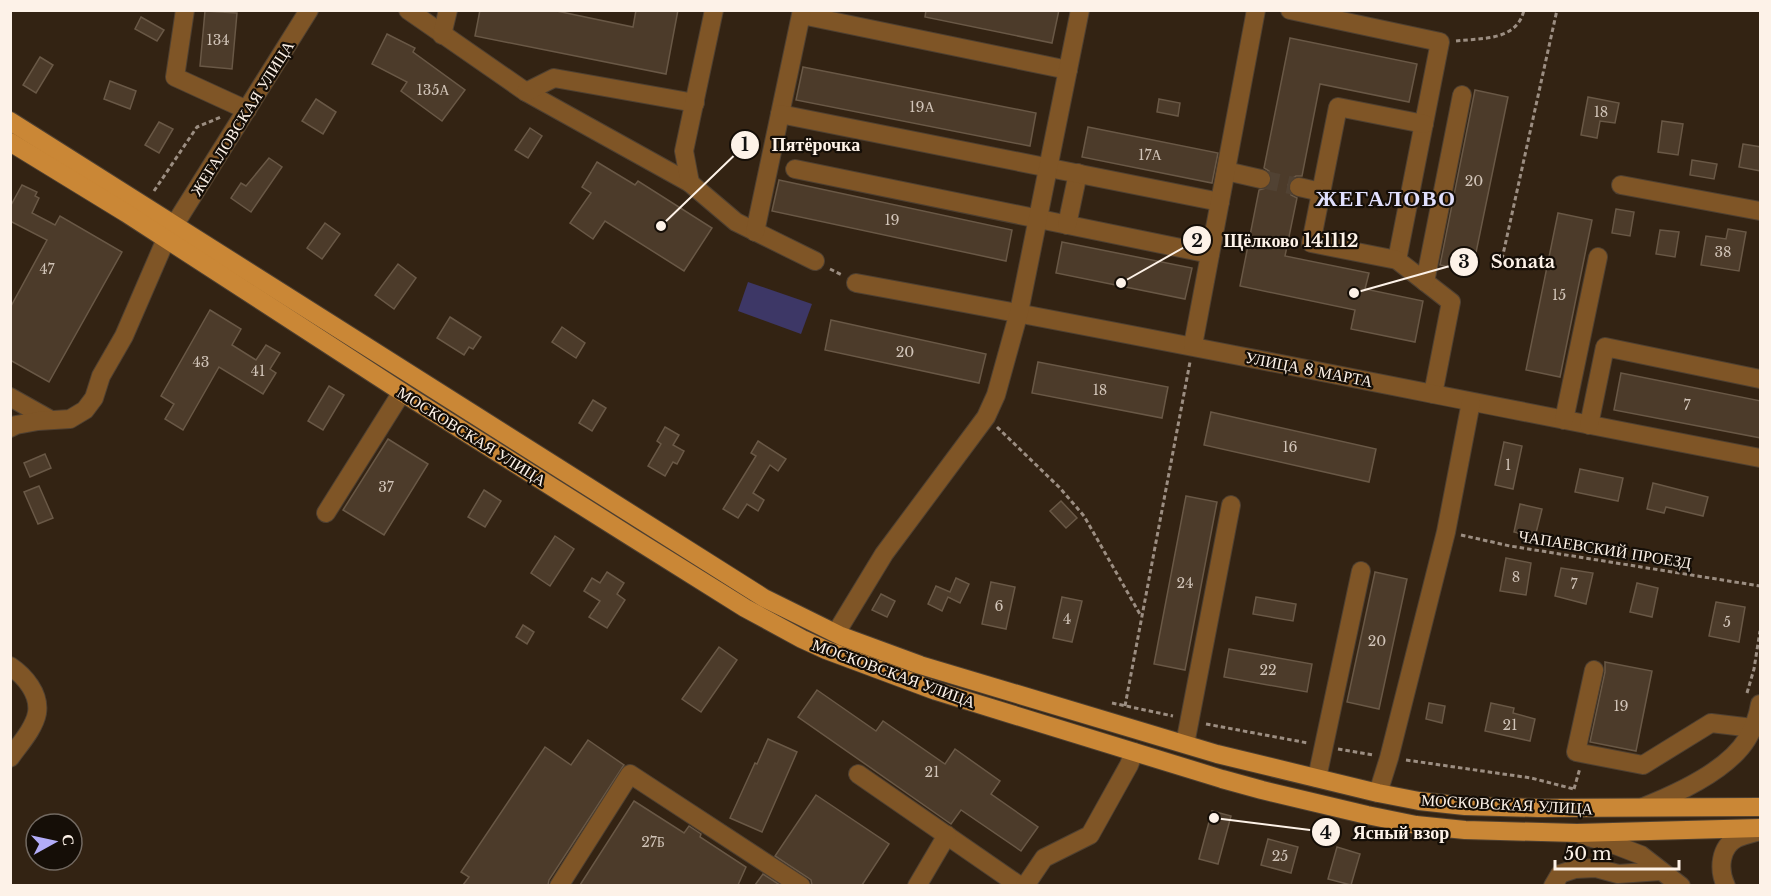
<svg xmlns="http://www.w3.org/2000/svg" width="1771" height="896" font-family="'Libre Baskerville',serif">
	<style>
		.green { fill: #3d3766 }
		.building { fill: #4c3b2a; stroke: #695846; stroke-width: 1.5 }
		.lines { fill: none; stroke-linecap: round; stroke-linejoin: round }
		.minor-tunnel { stroke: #514233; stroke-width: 18; stroke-dasharray: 18 9; stroke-linecap: butt }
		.minor-casing { stroke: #4f4031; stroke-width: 20 }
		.major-casing { stroke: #4f4031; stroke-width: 20 }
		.path { stroke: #9c8e82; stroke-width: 3; stroke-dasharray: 4.5 3; stroke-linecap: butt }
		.minor { stroke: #7f5526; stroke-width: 18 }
		.major { stroke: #ca8736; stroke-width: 18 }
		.labels { text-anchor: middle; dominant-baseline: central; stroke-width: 4.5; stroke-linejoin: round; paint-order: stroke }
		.number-label { font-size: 14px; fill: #d1c4b8 }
		.street-label { font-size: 16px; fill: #fdf2e8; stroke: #150e07 }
		.district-label { font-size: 22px; font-weight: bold; letter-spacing: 1.5px; fill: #e1e0fe; stroke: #150e07 }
		.leader { fill: none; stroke: #fdf2e8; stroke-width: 2 }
		.callout-dot { fill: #fdf2e8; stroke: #150e07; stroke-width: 2 }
		.mark-label { font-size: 18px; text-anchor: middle; font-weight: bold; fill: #111 }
		.callout-label { font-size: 18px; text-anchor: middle; font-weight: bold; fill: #fdf2e8; stroke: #150e07; stroke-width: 4.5; stroke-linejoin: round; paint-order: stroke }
	</style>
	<rect width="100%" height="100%" fill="#332313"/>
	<path class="green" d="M 748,282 L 812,304 L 801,334 L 738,311 Z"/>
	<g class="building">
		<path d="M 480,10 L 552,10 L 633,27 L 636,10 L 678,10 L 666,74 L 475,36 Z"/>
		<path d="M 926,10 L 1059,10 L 1052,43 L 925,17 Z"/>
		<path d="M 205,11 L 237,13 L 232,69 L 200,66 Z"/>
		<path d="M 141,17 L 164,30 L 157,41 L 135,29 Z"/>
		<path d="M 387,34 L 415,48 L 413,52 L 465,90 L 442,121 L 401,91 L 407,82 L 372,64 Z"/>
		<path d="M 1290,38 L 1417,64 L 1409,102 L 1320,84 L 1302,176 L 1296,176 L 1291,179 L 1288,185 L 1291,195 L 1297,198 L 1285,256 L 1369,273 L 1365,289 L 1423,301 L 1415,342 L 1351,329 L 1355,310 L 1240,286 L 1259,190 L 1269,187 L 1272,181 L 1269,171 L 1264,168 Z"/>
		<path d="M 40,57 L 53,65 L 36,93 L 23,85 Z"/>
		<path d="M 803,67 L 1036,113 L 1030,146 L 796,100 Z"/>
		<path d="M 110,81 L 136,91 L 130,109 L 104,99 Z"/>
		<path d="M 1475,90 L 1508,97 L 1472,272 L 1440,265 Z"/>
		<path d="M 1588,97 L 1619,103 L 1615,123 L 1600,121 L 1597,138 L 1581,135 Z"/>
		<path d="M 316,99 L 336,112 L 323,134 L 302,121 Z"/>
		<path d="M 1159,99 L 1180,103 L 1178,116 L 1157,112 Z"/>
		<path d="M 1662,121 L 1683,124 L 1678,155 L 1658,152 Z"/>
		<path d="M 159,122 L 173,129 L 159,153 L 145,145 Z"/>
		<path d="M 1088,127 L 1218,153 L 1212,183 L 1082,157 Z"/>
		<path d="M 530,128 L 542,136 L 528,158 L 515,150 Z"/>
		<path d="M 1743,144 L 1761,147 L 1761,171 L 1739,167 Z"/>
		<path d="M 269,158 L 282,167 L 251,212 L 231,198 L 241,183 L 246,186 Z"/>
		<path d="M 1692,160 L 1717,164 L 1714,179 L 1690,175 Z"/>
		<path d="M 597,162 L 635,185 L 638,181 L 712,228 L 684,271 L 605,221 L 593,239 L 570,223 L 591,193 L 582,187 Z"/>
		<path d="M 779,180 L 1012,230 L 1006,261 L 772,211 Z"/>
		<path d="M 22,185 L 37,192 L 35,196 L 39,198 L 32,213 L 55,225 L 60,216 L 122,252 L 49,382 L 10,360 L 10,308 L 47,240 L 10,221 L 10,207 Z"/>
		<path d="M 1616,209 L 1634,212 L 1630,236 L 1612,233 Z"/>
		<path d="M 1558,213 L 1592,220 L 1560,377 L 1526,370 Z"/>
		<path d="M 325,223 L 340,234 L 322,259 L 307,248 Z"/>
		<path d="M 1728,229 L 1746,232 L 1739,271 L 1701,265 L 1706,236 L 1726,239 Z"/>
		<path d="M 1660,230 L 1679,232 L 1675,257 L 1656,254 Z"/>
		<path d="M 1062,242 L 1192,268 L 1185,299 L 1056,273 Z"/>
		<path d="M 398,264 L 416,278 L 394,309 L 375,295 Z"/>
		<path d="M 210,310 L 241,329 L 232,345 L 256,360 L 266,345 L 280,353 L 270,369 L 276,373 L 263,394 L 219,367 L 183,430 L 165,419 L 174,404 L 161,396 Z"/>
		<path d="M 450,317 L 481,337 L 473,349 L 469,347 L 464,355 L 437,338 Z"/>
		<path d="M 831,320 L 986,354 L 979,383 L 825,350 Z"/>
		<path d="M 562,327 L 585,343 L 576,358 L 552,342 Z"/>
		<path d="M 1038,362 L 1168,387 L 1162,418 L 1032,393 Z"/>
		<path d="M 1621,373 L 1761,401 L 1761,438 L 1614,410 Z"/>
		<path d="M 329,386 L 344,395 L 323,430 L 308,421 Z"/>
		<path d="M 593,400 L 606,408 L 592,431 L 579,423 Z"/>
		<path d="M 1211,412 L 1376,449 L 1369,482 L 1204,445 Z"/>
		<path d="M 665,427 L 679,435 L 673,445 L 684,451 L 677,464 L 673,462 L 665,476 L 648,466 L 661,444 L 657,441 Z"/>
		<path d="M 388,439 L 428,464 L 384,535 L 343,510 Z"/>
		<path d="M 758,441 L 786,459 L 778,471 L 770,465 L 753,493 L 764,500 L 758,511 L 747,504 L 738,518 L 723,509 L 756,456 L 751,453 Z"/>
		<path d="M 1504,442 L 1522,446 L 1513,489 L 1495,485 Z"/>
		<path d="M 45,454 L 51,468 L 30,477 L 24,463 Z"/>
		<path d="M 1580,469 L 1623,478 L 1618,501 L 1575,492 Z"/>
		<path d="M 1653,483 L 1708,497 L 1703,516 L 1666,507 L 1664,513 L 1647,509 Z"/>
		<path d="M 39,486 L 53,518 L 38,524 L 24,492 Z"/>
		<path d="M 484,490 L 501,501 L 485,527 L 468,517 Z"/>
		<path d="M 1186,496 L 1217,502 L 1185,670 L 1154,664 Z"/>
		<path d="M 1061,501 L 1077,518 L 1066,528 L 1050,511 Z"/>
		<path d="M 1520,504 L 1542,509 L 1535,537 L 1514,532 Z"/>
		<path d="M 555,536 L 574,549 L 550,586 L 531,573 Z"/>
		<path d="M 1506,558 L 1531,563 L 1526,595 L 1500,591 Z"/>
		<path d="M 1561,568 L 1593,573 L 1586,604 L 1555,596 Z"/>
		<path d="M 607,572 L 624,583 L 617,594 L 625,600 L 607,628 L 589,617 L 600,601 L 584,591 L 592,578 L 600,583 Z"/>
		<path d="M 1375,572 L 1407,579 L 1379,709 L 1347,702 Z"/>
		<path d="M 956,578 L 969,584 L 960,603 L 948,597 L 942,611 L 928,604 L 936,586 L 950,592 Z"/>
		<path d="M 991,582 L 1015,587 L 1006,629 L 982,624 Z"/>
		<path d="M 1637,583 L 1658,588 L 1652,617 L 1630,612 Z"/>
		<path d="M 881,594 L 895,601 L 887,617 L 872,610 Z"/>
		<path d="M 1062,597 L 1082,601 L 1072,642 L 1053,638 Z"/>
		<path d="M 1256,597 L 1296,604 L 1293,621 L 1253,614 Z"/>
		<path d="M 1716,602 L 1745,607 L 1739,642 L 1709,636 Z"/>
		<path d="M 523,625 L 534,632 L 527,644 L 516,637 Z"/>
		<path d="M 719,647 L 737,660 L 701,712 L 682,699 Z"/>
		<path d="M 1229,649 L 1312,664 L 1307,692 L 1224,677 Z"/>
		<path d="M 1605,662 L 1652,671 L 1636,751 L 1590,742 L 1605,672 Z"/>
		<path d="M 817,690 L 876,731 L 883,721 L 945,764 L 955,749 L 1000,781 L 991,794 L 1038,827 L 1021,851 L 961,810 L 951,824 L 798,717 Z"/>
		<path d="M 1429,703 L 1445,706 L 1442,723 L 1426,719 Z"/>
		<path d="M 1491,703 L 1514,708 L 1513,713 L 1535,719 L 1530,741 L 1485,731 Z"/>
		<path d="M 768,739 L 797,752 L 762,832 L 730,818 L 755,763 L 757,764 Z"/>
		<path d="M 588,740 L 624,765 L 549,880 L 548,885 L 463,885 L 469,877 L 461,872 L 545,747 L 571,765 Z"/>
		<path d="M 816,795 L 889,844 L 862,885 L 812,885 L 811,880 L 807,877 L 775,856 Z"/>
		<path d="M 634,801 L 684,833 L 689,826 L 701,834 L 700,837 L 746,867 L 738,885 L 580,885 Z"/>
		<path d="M 1212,811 L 1231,816 L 1218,864 L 1199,859 Z"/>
		<path d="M 1268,839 L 1298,847 L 1291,873 L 1261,865 Z"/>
		<path d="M 1337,847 L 1360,854 L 1351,885 L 1328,879 Z"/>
		<path d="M 763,874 L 780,885 L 755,885 Z"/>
	</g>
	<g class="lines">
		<path class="minor-tunnel" d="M 1261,179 L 1299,187"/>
		<g class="minor-casing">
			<g id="minor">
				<path d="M 185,10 L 175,77 L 247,110"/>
				<path d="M 408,10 L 526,92 L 690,183 L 736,222 L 815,261"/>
				<path d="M 1290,10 L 1440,42 L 1397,260"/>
				<path d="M 802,15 L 1068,70"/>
				<path d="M 442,35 L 448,10"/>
				<path d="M 526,92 L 554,78 L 695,103"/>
				<path d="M 780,114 L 802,10"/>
				<path d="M 1424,124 L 1338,107 L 1311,243 L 1397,260 L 1451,302 L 1433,394"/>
				<path d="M 795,169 L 1210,254"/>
				<path d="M 1226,171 L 1261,179"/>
				<path d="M 690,183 L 684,151 L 714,10"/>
				<path d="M 1621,185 L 1760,211"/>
				<path d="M 1299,187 L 1321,192"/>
				<path d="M 175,224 L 309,10"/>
				<path d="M 1067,225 L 1078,173"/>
				<path d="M 755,232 L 780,114 L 1220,202"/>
				<path d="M 1425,282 L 1462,95"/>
				<path d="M 856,283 C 1158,338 1459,400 1760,458"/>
				<path d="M 1193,345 L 1256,10"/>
				<path d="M 10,397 L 51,420"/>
				<path d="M 1564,420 L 1598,257"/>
				<path d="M 1589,425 L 1605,347 L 1760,379"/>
				<path d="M 10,428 L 16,425 L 38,421 L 70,419 L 85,410 L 94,398 L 101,376 L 124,336 L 166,239"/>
				<path d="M 326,513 L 402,392"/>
				<path d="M 836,633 L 884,554 L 986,417 L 996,395 L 1019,312 L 1080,10"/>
				<path d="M 10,666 C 25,676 40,694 37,713 C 34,729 19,745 10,758"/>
				<path d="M 1594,670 L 1576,752 L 1643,765 L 1711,723 L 1753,728"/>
				<path d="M 1185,744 L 1231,505"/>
				<path d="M 858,774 L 1020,886"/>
				<path d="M 1317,778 L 1361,571"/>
				<path d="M 1378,793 L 1389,758 L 1446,532 L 1471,402"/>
				<path d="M 1643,807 C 1676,794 1728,770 1747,739 C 1754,728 1758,716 1760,704"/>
				<path d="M 1582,835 L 1615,845 L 1641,855 L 1681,886"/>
				<path d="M 559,886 L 630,774 L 801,886"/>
				<path d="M 917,886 L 947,835"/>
				<path d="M 1025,886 L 1044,858 L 1090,835 L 1129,765 L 1134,752"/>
				<path d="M 1553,886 L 1560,874 L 1575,869 L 1596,868 L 1618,874 L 1661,871"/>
				<path d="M 1726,886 C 1718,869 1720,847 1737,838 C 1744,835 1753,833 1760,831"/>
			</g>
		</g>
		<g class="major-casing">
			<g id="major">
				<path d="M 10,121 L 764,598 L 841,636 L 920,665 L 1217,754 L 1378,793 L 1419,801 L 1465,806 L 1538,808 L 1760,807"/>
				<path d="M 10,142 L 126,213 L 411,398 L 633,538 L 745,608 L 802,639 L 826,650 L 936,691 L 1222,779 L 1262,790 L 1367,815 L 1416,825 L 1465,830 L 1577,833 L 1760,828"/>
			</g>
		</g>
		<g class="path">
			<path d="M 1456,41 C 1482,38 1517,41 1524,10"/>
			<path d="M 154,191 L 197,127 L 221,117"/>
			<path d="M 1502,259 L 1557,10"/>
			<path d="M 830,269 L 842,275"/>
			<path d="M 997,427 L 1060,488 L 1084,516 L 1141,616"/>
			<path d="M 1461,535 L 1510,546 L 1760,586"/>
			<path d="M 1747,693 L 1754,669 L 1760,631"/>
			<path d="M 1112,703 L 1173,716"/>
			<path d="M 1125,706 L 1190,362"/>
			<path d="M 1206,724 L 1308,743"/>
			<path d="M 1338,749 L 1373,755"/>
			<path d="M 1406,760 L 1531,778 L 1574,789"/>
			<path d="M 1574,789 L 1580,768"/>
		</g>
		<use href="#minor" class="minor"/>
		<use href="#major" class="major"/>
	</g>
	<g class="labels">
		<g class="number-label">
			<text x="218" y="40">134</text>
			<text x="433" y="90">135А</text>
			<text x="922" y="107">19А</text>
			<text x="1601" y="112">18</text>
			<text x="1150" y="155">17А</text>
			<text x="1474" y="181">20</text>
			<text x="892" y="220">19</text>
			<text x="1723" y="252">38</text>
			<text x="47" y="269">47</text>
			<text x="1559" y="295">15</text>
			<text x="905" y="352">20</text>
			<text x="201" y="362">43</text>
			<text x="258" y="371">41</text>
			<text x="1100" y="390">18</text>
			<text x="1687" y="405">7</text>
			<text x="1290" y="447">16</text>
			<text x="1508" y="465">1</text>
			<text x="386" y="487">37</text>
			<text x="1516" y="577">8</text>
			<text x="1185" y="583">24</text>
			<text x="1574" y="584">7</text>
			<text x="999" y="606">6</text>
			<text x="1067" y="619">4</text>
			<text x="1727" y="622">5</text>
			<text x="1377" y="641">20</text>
			<text x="1268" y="670">22</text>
			<text x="1621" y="706">19</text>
			<text x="1510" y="725">21</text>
			<text x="932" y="772">21</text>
			<text x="653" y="842">27Б</text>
			<text x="1280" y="856">25</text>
		</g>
		<g class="street-label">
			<text transform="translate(242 118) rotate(-58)">ЖЕГАЛОВСКАЯ УЛИЦА</text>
			<text transform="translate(1309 369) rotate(11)">УЛИЦА 8 МАРТА</text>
			<text transform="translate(472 436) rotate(32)">МОСКОВСКАЯ УЛИЦА</text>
			<text transform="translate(1605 549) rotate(9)">ЧАПАЕВСКИЙ ПРОЕЗД</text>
			<text transform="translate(894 673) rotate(20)">МОСКОВСКАЯ УЛИЦА</text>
			<text transform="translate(1507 804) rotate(3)">МОСКОВСКАЯ УЛИЦА</text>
		</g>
		<g class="district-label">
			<text x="1386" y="198">ЖЕГАЛОВО</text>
		</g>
	</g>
	<path class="leader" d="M661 226L745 145M1121 283L1197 240M1354 293L1464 262M1214 818L1326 832"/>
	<g class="callout-dot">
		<circle cx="661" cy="226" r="6"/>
		<circle cx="1121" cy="283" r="6"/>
		<circle cx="1354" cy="293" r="6"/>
		<circle cx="1214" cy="818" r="6"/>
		<circle cx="745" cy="145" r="15"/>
		<circle cx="1197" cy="240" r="15"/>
		<circle cx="1464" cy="262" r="15"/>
		<circle cx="1326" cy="832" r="15"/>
	</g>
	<g class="mark-label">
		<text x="745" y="151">1</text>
		<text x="1197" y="247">2</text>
		<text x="1464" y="268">3</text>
		<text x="1326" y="839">4</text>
	</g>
	<g class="callout-label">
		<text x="816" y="151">Пятёрочка</text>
		<text x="1291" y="247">Щёлково 141112</text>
		<text x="1523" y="268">Sonata</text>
		<text x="1401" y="839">Ясный взор</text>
	</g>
	<rect width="1771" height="896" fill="none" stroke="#fdf2e8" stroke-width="24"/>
	<g transform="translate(54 842) rotate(82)"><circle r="28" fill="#150e07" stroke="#726961" stroke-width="1.5"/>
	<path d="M0-4.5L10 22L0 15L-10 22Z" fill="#b3adf9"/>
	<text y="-9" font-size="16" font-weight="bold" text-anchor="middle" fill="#fdf2e8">С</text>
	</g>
	<path d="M1555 860v9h124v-9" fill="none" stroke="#fdf2e8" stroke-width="3"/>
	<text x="1564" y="860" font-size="18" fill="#fdf2e8" stroke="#150e07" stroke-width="4.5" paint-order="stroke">50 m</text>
</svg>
